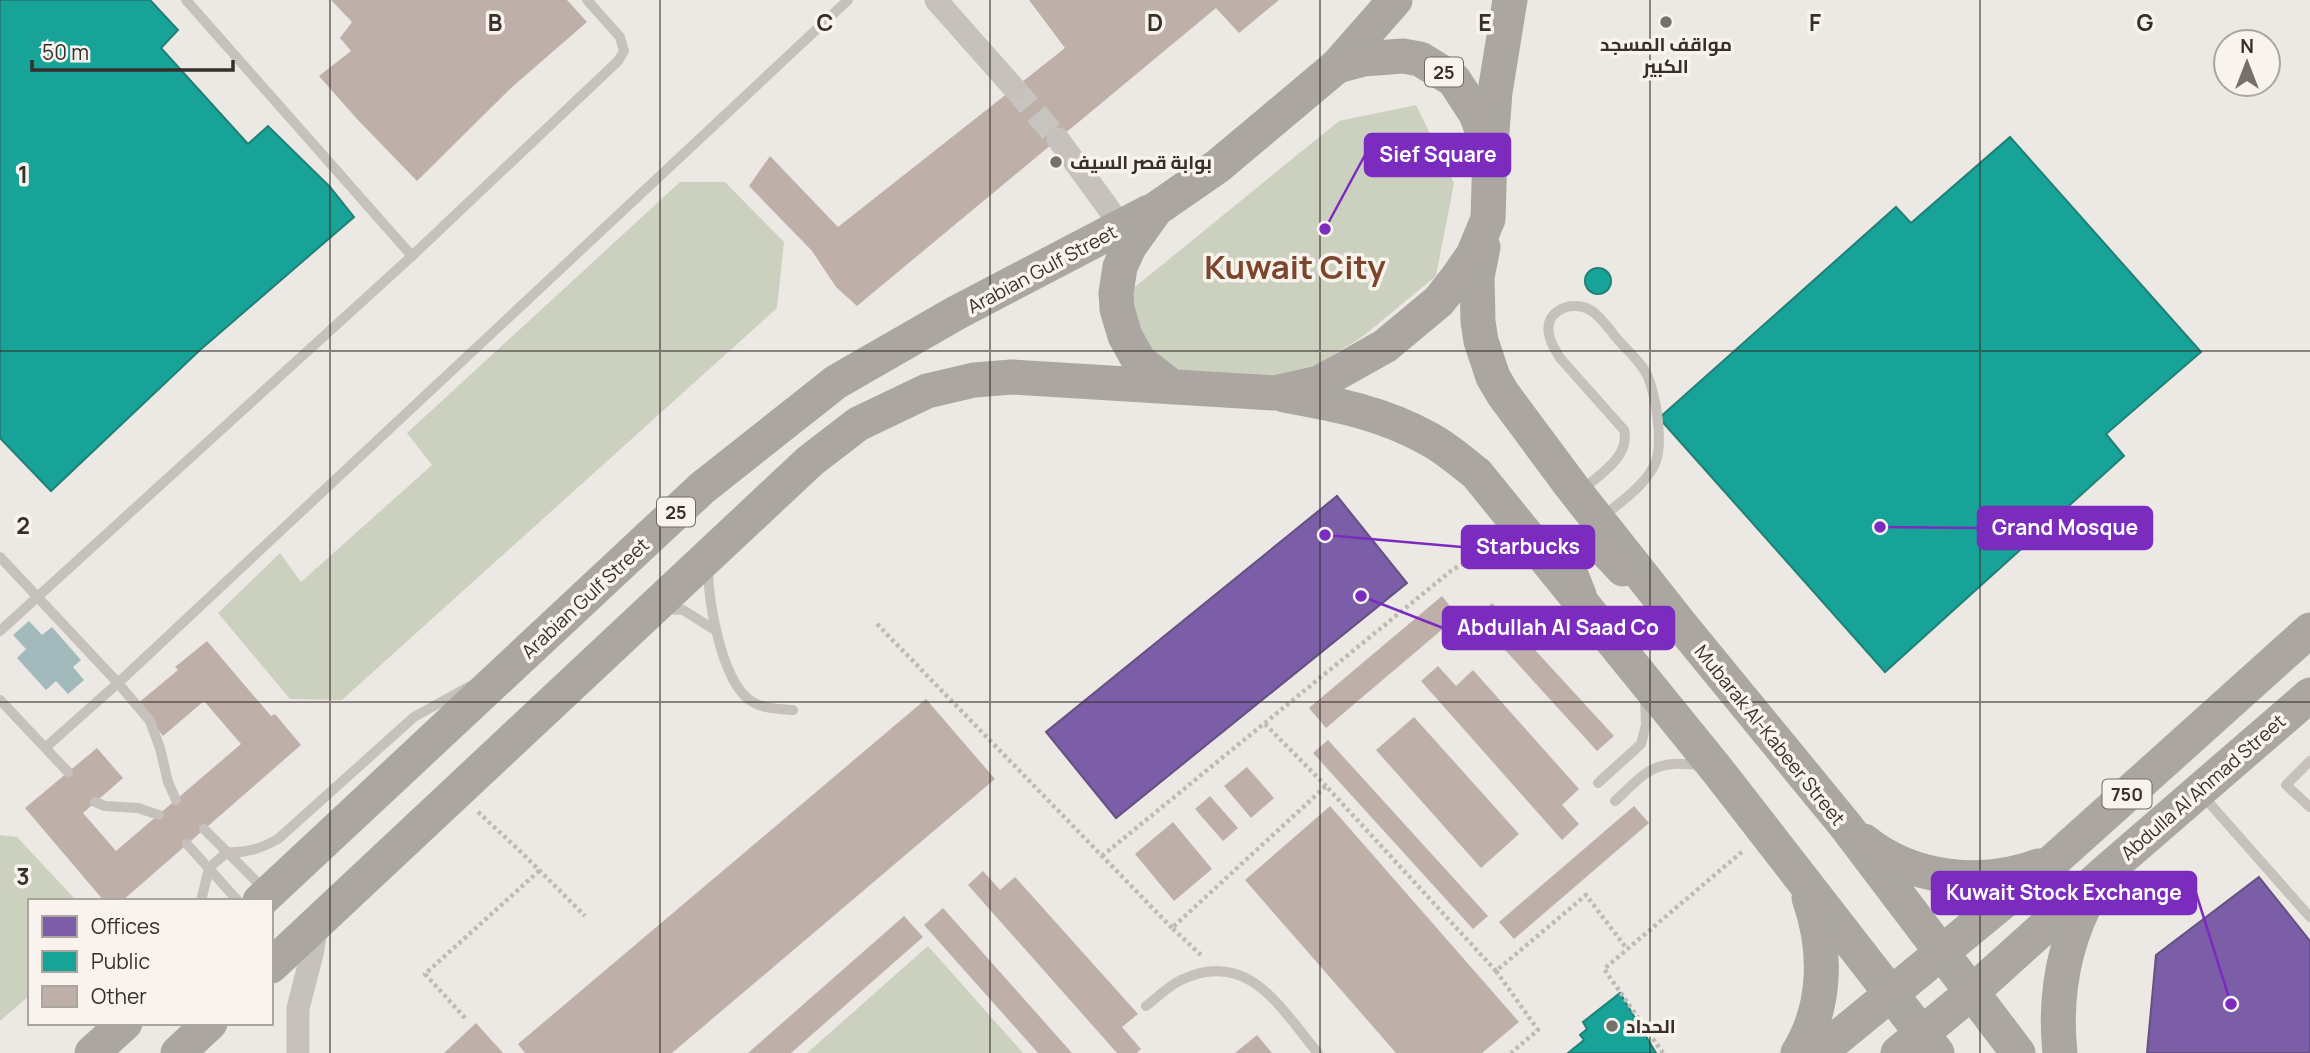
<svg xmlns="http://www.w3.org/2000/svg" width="2310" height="1053" font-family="Manrope,Cairo,sans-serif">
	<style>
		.green { fill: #ccd1bf }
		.water { fill: #a2babb }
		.offices { fill: #7b5ea7; stroke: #665082; stroke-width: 2 }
		.public { fill: #17a398; stroke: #208077; stroke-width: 2 }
		.building { fill: #beb0a8 }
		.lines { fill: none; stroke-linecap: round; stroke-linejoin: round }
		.street-tunnel { stroke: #c8c4bf; stroke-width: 23; stroke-dasharray: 23 11; stroke-linecap: butt }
		.path { stroke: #bebab5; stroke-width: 4.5; stroke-dasharray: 3.5 3.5; stroke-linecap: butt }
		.lane { stroke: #c6c1bc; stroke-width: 10 }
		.street { stroke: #c6c1bc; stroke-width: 23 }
		.primary { stroke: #aba6a1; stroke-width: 35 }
		.grid { fill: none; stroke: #362f2b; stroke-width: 2; stroke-opacity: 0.55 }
		.poi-dot { fill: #76706c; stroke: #f8f3ec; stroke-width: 2.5 }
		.labels { text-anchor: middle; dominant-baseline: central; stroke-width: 7; stroke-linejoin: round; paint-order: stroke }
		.shield { fill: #f8f3ec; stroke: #706a65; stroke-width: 2 }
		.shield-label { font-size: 18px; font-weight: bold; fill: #362f2b }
		.poi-label { font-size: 19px; font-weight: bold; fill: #362f2b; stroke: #f8f3ec; text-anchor: start }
		.street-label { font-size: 19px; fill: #362f2b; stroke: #f8f3ec }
		.town-label { font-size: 33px; font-weight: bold; fill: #7c462d; stroke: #f8f3ec }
		.grid-label { font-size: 23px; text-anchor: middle; font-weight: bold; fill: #362f2b; stroke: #f8f3ec; stroke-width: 7; stroke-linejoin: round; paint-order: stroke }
		.leader { fill: none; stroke: #7b2cbf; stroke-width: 2.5 }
		.callout-dot { fill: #7b2cbf; stroke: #f8f3ec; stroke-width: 2.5 }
		.callout { fill: #7b2cbf; stroke: #7b2cbf; stroke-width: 2.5 }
		.callout-label { font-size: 21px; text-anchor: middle; font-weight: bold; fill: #fff }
	</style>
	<rect width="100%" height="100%" fill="#ece9e4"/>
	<g class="green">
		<path d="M 1416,105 L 1454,183 L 1436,276 L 1362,337 L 1275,390 L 1175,383 L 1136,340 L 1125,295 L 1339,121 Z"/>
		<path d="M 680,182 L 725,182 L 784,242 L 777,308 L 342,700 L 290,699 L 218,613 L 280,553 L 301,582 L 432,465 L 407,433 Z"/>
		<path d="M 0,835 L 17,837 L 73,897 L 73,901 L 30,901 L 30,995 L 0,1021 Z"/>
		<path d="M 928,946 L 1023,1053 L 807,1053 Z"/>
	</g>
	<path class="water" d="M 29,621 L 42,635 L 52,627 L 81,660 L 73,667 L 84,680 L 68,694 L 56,681 L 46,690 L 17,658 L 26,649 L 13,635 Z"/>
	<g class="offices">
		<path d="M 1337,496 L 1407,583 L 1116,818 L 1046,732 Z"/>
		<path d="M 2259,877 L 2310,941 L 2310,1053 L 2147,1053 L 2156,955 Z"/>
	</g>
	<g class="public">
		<path d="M 0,0 L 150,0 L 178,30 L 161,48 L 248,144 L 268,126 L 330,187 L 354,217 L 200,350 L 51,491 L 0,438 Z"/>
		<path d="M 2010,137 L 2201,352 L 2106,434 L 2124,456 L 1885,672 L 1659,418 L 1896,207 L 1911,223 Z"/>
		<circle cx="1598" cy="281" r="13"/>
		<path d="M 1620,993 L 1656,1053 L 1568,1053 L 1584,1040 L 1580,1035 L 1587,1029 L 1583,1022 Z"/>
	</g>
	<g class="building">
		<path d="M 331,0 L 567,0 L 587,22 L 511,88 L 417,181 L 357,119 L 319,76 L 351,51 L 340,38 L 352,22 Z"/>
		<path d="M 1029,0 L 1279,0 L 1239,33 L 1216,8 L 857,306 L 836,287 L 812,251 L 749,186 L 770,156 L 838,227 L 1065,48 Z"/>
		<path d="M 1442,596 L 1458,616 L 1326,728 L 1309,708 Z"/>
		<path d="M 1492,603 L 1614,736 L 1597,751 L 1476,618 Z"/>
		<path d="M 207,641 L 271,716 L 275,714 L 301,745 L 122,901 L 104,901 L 25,808 L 97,748 L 123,778 L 83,813 L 116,851 L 241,744 L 204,701 L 163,736 L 137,704 L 178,670 L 175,667 Z"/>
		<path d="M 1438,666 L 1456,686 L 1473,670 L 1579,789 L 1562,805 L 1579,824 L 1562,840 L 1421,681 Z"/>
		<path d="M 926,699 L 995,779 L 672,1053 L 525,1053 L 518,1044 Z"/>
		<path d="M 1414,717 L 1519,834 L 1481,868 L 1376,750 Z"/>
		<path d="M 1328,740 L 1488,916 L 1473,929 L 1313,753 Z"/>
		<path d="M 1247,767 L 1274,798 L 1251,818 L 1224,786 Z"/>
		<path d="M 1210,796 L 1238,828 L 1223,841 L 1195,809 Z"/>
		<path d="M 1330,806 L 1519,1022 L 1482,1053 L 1396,1053 L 1245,880 Z"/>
		<path d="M 1634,806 L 1649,823 L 1514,939 L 1499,922 Z"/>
		<path d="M 1173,822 L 1212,869 L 1174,901 L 1135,854 Z"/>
		<path d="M 983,871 L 1000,890 L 1015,877 L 1138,1014 L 1122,1027 L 1141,1049 L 1137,1053 L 1117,1053 L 968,885 Z"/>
		<path d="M 943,908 L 1072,1053 L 1038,1053 L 924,925 Z"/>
		<path d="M 904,916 L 923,937 L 791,1053 L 748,1053 Z"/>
		<path d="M 476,1023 L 503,1053 L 444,1053 Z"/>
		<path d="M 1257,1035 L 1272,1053 L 1235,1053 Z"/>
	</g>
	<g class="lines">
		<path class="street-tunnel" d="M 1014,88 L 1058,139"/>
		<g class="path">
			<path d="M 877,624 L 1172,928"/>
			<path d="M 1265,724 L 1326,786"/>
			<path d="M 478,812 L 521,852 L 585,916"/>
			<path d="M 1102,856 L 1452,570 L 1497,545"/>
			<path d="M 1201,955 L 1172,928 L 1326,786 L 1496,971 L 1586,895 L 1627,949"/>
			<path d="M 1496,971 L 1538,1030 L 1511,1053"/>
			<path d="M 465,1018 L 425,974 L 540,870"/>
			<path d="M 1663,1053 L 1604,969 L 1744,850"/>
		</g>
		<g class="lane">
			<path d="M 412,256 L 618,61 L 624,51 L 620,37 L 587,0"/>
			<path d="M 1580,492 C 1597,476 1631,457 1624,430 L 1560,358 C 1556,351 1550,343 1549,334 C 1545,313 1565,303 1583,307 C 1596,310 1606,325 1614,335 C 1624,348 1642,362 1648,377 C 1656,397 1663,440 1656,461 C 1648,484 1619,503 1601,518"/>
			<path d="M 0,557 L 118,683 L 150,721 L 160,748 L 168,782 L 176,800"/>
			<path d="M 708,568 C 708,601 721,674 746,697 C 759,709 776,709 793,710"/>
			<path d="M 664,609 L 683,610 L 715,630"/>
			<path d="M 0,631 L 412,256 L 186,0"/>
			<path d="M 0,700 L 68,772"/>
			<path d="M 46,747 L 118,683 L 848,0"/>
			<path d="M 2310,761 L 2286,785 L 2310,807"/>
			<path d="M 1598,783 L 1641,744 L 1646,725 L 1645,699"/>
			<path d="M 2203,796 L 2310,917"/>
			<path d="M 1615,801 C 1647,771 1655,758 1703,766"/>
			<path d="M 95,802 L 105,806 L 138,808 L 159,815"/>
			<path d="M 204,829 L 227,852 C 247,853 260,849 278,839 L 414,717 L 470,686"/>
			<path d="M 187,844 L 238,901"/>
			<path d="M 201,901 L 209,868 L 227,852 L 266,891"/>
			<path d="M 1146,1006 C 1157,998 1168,986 1181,980 C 1249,948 1280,1008 1318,1053"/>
		</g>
		<g class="street">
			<path d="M 936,0 L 1014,88"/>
			<path d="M 1058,139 L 1122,227"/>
			<path d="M 298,1053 L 298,1008 L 312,954 L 317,924"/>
		</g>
		<g class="primary">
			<path d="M 1337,66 L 1395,0"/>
			<path d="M 1491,145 L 1495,92 L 1510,0"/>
			<path d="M 1483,247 L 1477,277 L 1478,322 L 1481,341 L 1493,377 L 1503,394 L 1572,487 L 1681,625 L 1845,825 L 2018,1053"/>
			<path d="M 1284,395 C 1335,404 1383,413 1429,439 C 1446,448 1462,462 1477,474 L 1718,771 L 1937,1053"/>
			<path d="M 1579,595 L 1569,570 L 1568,556 C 1589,528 1606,551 1623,569"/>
			<path d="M 1864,841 C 1912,880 1983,887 2039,866"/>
			<path d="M 260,901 L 702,488 L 836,382 L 956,313 L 1149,212"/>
			<path d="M 271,966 L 810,461 L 858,424 L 927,391 L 974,380 L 1012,377 L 1274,393 L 1319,383 L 1385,346 L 1439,301 L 1457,278 L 1473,255 L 1488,219 L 1490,152 L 1476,114 L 1454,80 L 1420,59 L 1403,56 L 1363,59 L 1337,66 L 1218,166 L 1156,209 L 1129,247 L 1120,267 L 1116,293 L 1117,309 L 1125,336 L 1139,361 L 1172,387"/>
			<path d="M 92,1053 L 125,1023"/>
			<path d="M 178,1053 L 210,1023"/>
			<path d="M 1798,1053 C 1827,1006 1827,949 1809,898"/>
			<path d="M 1819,1053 L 2053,861 L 2310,630"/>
			<path d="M 1898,1053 L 1971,993 L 2102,875 L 2310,695"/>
			<path d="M 2060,1053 C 2054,996 2064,941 2092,891"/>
		</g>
	</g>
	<path class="grid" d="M 330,0 L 330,1053M 660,0 L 660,1053M 990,0 L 990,1053M 1320,0 L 1320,1053M 1650,0 L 1650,1053M 1980,0 L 1980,1053M 0,351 L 2310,351M 0,702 L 2310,702"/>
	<g class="poi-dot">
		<circle cx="1666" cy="22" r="7"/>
		<circle cx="1056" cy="162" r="7"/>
		<circle cx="1612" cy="1026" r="7"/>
	</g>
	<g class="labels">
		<g class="shield">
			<rect x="1425" y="57.5" width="38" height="29" rx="5"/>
			<rect x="657" y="497.5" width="38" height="29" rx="5"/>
			<rect x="2102.5" y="779.5" width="49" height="29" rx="5"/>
		</g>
		<g class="shield-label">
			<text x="1444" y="72">25</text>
			<text x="676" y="512">25</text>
			<text x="2127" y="794">750</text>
		</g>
		<g class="poi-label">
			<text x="1666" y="44" text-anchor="middle">مواقف المسجد<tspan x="1666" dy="22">الكبير</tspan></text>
			<text x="1070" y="162">بوابة قصر السيف</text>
			<text x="1626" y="1026">الحداد</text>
		</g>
		<g class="street-label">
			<text transform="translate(1042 269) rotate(-28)">Arabian Gulf Street</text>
			<text transform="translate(585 598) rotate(-43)">Arabian Gulf Street</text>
			<text transform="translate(1770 735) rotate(51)">Mubarak Al-Kabeer Street</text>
			<text transform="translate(2203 787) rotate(-41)">Abdulla Al Ahmad Street</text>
		</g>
		<g class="town-label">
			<text x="1295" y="266">Kuwait City</text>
		</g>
	</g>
	<g class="grid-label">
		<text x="495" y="31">B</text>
		<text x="825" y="31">C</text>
		<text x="1155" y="31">D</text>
		<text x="1485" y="31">E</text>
		<text x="1815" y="31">F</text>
		<text x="2145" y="31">G</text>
		<text x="23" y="183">1</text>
		<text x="23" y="534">2</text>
		<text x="23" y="885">3</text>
	</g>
	<path class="leader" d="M1325 229L1365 155M1880 527L1978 528M1325 535L1462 547M1361 596L1443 628M2231 1004L2196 893"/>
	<g class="callout-dot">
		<circle cx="1325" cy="229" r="7"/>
		<circle cx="1880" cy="527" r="7"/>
		<circle cx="1325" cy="535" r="7"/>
		<circle cx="1361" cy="596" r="7"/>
		<circle cx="2231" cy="1004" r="7"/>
	</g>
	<g class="callout">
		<rect x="1365" y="134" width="145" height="42" rx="7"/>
		<rect x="1978" y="507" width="174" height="42" rx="7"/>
		<rect x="1462" y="526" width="132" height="42" rx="7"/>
		<rect x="1443" y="607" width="231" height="42" rx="7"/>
		<rect x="1932" y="872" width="264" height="42" rx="7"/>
	</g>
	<g class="callout-label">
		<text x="1438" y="162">Sief Square</text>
		<text x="2065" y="535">Grand Mosque</text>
		<text x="1528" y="554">Starbucks</text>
		<text x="1558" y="635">Abdullah Al Saad Co</text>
		<text x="2064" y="900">Kuwait Stock Exchange</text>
	</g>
	<rect x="28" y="899" width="245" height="126" fill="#f8f3ec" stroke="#aaa59f" stroke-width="2"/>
	<rect x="42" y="916" width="35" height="21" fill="#7b5ea7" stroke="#aaa59f" stroke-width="2"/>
	<text x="91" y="934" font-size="21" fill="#362f2b">Offices</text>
	<rect x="42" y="951" width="35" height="21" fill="#17a398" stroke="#aaa59f" stroke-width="2"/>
	<text x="91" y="969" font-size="21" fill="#362f2b">Public</text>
	<rect x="42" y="986" width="35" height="21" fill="#beb0a8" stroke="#aaa59f" stroke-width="2"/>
	<text x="91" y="1004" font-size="21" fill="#362f2b">Other</text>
	<g transform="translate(2247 63)"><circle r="33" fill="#f8f3ec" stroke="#aaa59f" stroke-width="2"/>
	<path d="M0-5L12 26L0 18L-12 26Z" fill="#76706c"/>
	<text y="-10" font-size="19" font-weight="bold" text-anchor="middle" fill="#362f2b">N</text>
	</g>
	<path d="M32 60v10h201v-10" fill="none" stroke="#362f2b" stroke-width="3.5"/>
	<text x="42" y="60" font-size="21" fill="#362f2b" stroke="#f8f3ec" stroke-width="5" paint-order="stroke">50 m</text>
</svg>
